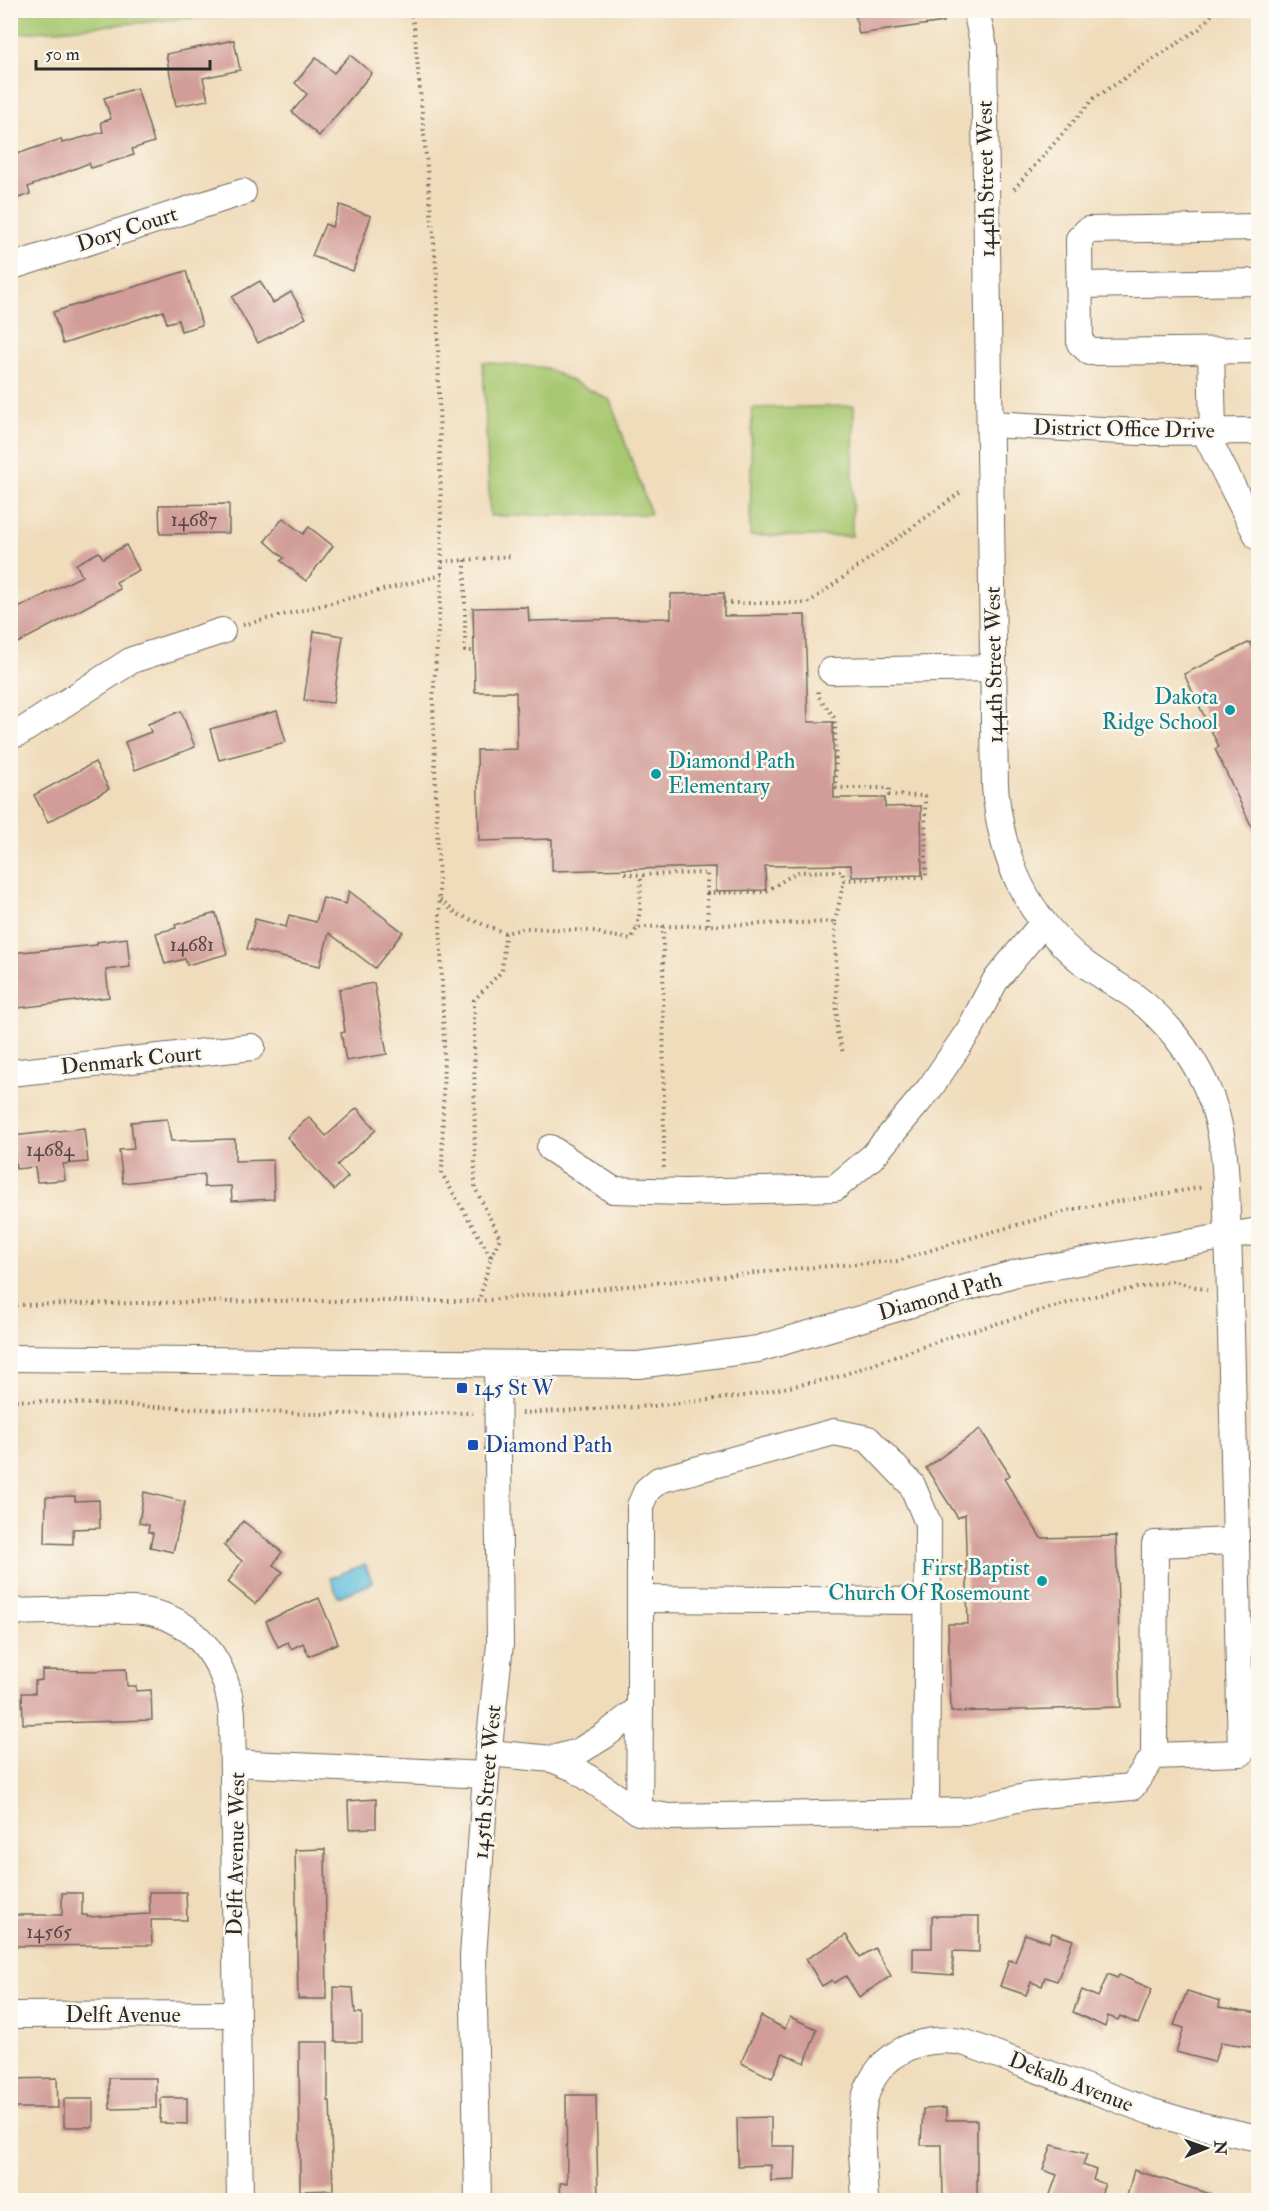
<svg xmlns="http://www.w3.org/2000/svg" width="1269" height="2211" font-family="'IM FELL Double Pica',serif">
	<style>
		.green { fill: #a7c770; stroke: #69794e; stroke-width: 1.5 }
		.water { fill: #5ebedc; stroke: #447484; stroke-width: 1.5 }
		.building { fill: #d29d98 }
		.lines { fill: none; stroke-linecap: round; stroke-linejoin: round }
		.minor-casing { stroke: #70695d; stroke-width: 28 }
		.path { stroke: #70695d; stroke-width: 4; stroke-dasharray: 1.5 4.5; stroke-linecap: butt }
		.minor { stroke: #fff; stroke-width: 26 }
		.culture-dot { fill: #0f9aa8; stroke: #fbf7ec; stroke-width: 2 }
		.transit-dot { fill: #1a4fb4; stroke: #fbf7ec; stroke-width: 2 }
		.labels { text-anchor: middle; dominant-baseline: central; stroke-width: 5; stroke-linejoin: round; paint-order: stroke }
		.number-label { font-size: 20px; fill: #554846 }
		.street-label { font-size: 22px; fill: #2b2b2b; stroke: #fbf7ec }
		.culture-label { font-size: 22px; fill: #0d838f; stroke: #fbf7ec; text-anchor: end }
		.transit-label { font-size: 22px; fill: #164399; stroke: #fbf7ec; text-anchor: start }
	</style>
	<rect width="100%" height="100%" fill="#fbf7ec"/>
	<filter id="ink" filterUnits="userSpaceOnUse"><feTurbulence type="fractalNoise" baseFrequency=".0167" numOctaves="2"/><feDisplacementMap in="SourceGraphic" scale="12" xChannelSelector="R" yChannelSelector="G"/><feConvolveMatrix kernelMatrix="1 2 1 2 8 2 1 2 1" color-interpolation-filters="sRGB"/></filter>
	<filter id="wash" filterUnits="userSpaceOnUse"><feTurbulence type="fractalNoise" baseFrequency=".008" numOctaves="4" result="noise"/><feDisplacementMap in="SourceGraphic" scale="24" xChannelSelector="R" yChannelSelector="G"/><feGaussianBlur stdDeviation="1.35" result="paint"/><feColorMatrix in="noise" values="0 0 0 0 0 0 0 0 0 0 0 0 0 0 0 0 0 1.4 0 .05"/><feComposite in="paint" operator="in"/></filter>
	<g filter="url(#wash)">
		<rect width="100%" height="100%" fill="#f0dcbb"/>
		<g class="green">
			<path d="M 11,10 L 273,10 L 273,11 L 11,34 Z"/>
			<path d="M 483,362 L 546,368 L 610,400 L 651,514 L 490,516 Z"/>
			<path d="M 854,406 L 852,536 L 750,536 L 752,408 Z"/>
		</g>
		<path class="water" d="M 365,1564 L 373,1583 L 338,1597 L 330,1578 Z"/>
		<g id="blocks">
			<g class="building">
				<path d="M 854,10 L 943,10 L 944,22 L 859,34 Z"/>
				<path d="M 234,40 L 240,70 L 203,78 L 208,100 L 176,106 L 166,54 Z"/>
				<path d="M 350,55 L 372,73 L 319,136 L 292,112 L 307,94 L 295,83 L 316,58 L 334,73 Z"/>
				<path d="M 137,88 L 154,142 L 132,149 L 134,155 L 91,168 L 89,163 L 28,187 L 30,194 L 10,201 L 10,146 L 14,145 L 17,154 L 61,139 L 62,143 L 103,132 L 101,122 L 111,119 L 104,98 Z"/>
				<path d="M 340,205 L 371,216 L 353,271 L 312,256 L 325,224 L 332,227 Z"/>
				<path d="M 186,271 L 202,325 L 181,331 L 178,320 L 167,323 L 163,311 L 63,344 L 53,312 Z"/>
				<path d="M 260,281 L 273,303 L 291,292 L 306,318 L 258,343 L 232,297 Z"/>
				<path d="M 229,504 L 229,533 L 160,534 L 159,505 Z"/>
				<path d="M 283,518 L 303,534 L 309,527 L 333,546 L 306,581 L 281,561 L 284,558 L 265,541 Z"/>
				<path d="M 126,545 L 139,570 L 116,582 L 120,589 L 10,647 L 10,612 L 82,576 L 76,564 L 99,552 L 103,558 Z"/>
				<path d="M 724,593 L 724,616 L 805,615 L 808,722 L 833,722 L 834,798 L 885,798 L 885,807 L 921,806 L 922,875 L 852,877 L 851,865 L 765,866 L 766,890 L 716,891 L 716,867 L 552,871 L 552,839 L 479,841 L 477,750 L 517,749 L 516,692 L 475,692 L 473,608 L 528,607 L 529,621 L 671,618 L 671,594 Z"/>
				<path d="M 314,631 L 343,636 L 333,703 L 304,700 Z"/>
				<path d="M 1250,642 L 1258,659 L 1258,840 L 1215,749 L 1219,747 L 1184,674 Z"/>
				<path d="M 181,711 L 195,747 L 135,770 L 125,742 L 151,732 L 148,724 Z"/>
				<path d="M 277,711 L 286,742 L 219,760 L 210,729 Z"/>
				<path d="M 95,762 L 109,789 L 48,822 L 34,795 Z"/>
				<path d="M 349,891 L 403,932 L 375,968 L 329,933 L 320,966 L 247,949 L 255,919 L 286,927 L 289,915 L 316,922 L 323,898 L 346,904 Z"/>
				<path d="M 216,913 L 227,954 L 187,965 L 185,959 L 165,964 L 156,933 L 176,928 L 175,925 Z"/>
				<path d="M 127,938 L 130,967 L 106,970 L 109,997 L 10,1009 L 10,953 L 97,945 L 97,942 Z"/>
				<path d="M 374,983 L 387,1054 L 346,1061 L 341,1033 L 345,1032 L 339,989 Z"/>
				<path d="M 357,1108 L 376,1130 L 337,1165 L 348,1177 L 334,1190 L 287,1137 L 309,1117 L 326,1136 Z"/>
				<path d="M 167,1119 L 171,1141 L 235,1139 L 235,1161 L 273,1160 L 274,1199 L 232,1201 L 231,1186 L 204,1187 L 204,1174 L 123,1183 L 119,1150 L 134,1149 L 131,1122 Z"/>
				<path d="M 84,1128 L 88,1162 L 63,1164 L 65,1180 L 37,1182 L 35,1167 L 16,1169 L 13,1136 Z"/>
				<path d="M 980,1429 L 1010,1475 L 1004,1479 L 1041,1538 L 1116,1536 L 1121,1707 L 951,1712 L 948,1624 L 968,1624 L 965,1514 L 958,1518 L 926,1468 Z"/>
				<path d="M 144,1492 L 185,1502 L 173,1552 L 150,1547 L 153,1533 L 148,1532 L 149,1525 L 139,1523 Z"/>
				<path d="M 75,1496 L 75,1501 L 99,1500 L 100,1528 L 73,1529 L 73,1544 L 45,1543 L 46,1497 Z"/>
				<path d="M 243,1521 L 282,1552 L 273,1565 L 283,1572 L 255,1604 L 228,1582 L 242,1561 L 224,1546 Z"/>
				<path d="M 319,1598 L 338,1643 L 309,1656 L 303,1643 L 291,1649 L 288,1642 L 278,1647 L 266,1621 Z"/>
				<path d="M 126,1669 L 127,1686 L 136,1686 L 136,1691 L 151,1690 L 152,1720 L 23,1724 L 22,1693 L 35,1693 L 35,1681 L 42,1680 L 42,1670 L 100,1671 L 100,1670 Z"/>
				<path d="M 376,1799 L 376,1828 L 349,1829 L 348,1801 Z"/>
				<path d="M 325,1849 L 327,1999 L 298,1999 L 295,1850 Z"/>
				<path d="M 149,1892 L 186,1892 L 187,1920 L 151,1920 L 152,1945 L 10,1946 L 10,1915 L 62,1915 L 62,1893 L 82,1893 L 82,1915 L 87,1915 L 87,1917 L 150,1914 Z"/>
				<path d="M 932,1916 L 979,1916 L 979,1952 L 953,1951 L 953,1975 L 913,1972 L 913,1948 L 932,1948 Z"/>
				<path d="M 1052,1933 L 1073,1940 L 1057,1981 L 1045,1977 L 1042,1986 L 1031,1982 L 1026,1995 L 1000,1986 L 1009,1960 L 1015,1962 L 1025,1934 L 1049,1942 Z"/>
				<path d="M 846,1935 L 860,1957 L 875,1948 L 891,1976 L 859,1997 L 846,1976 L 834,1983 L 832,1980 L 822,1986 L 806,1959 Z"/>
				<path d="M 1108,1974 L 1117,1978 L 1119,1975 L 1152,1989 L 1138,2024 L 1120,2016 L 1118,2020 L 1108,2016 L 1105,2027 L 1073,2012 L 1082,1990 L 1098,1997 Z"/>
				<path d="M 334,1987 L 353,1988 L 355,2013 L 362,2013 L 362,2042 L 335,2042 Z"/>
				<path d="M 1187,1991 L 1220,2001 L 1219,2007 L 1258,2013 L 1258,2048 L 1221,2042 L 1214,2062 L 1176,2052 L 1184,2028 L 1174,2025 Z"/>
				<path d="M 761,2016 L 785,2029 L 790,2017 L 817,2029 L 805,2063 L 783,2053 L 772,2078 L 741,2063 Z"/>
				<path d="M 299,2042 L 328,2042 L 328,2101 L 330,2101 L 333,2190 L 300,2191 Z"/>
				<path d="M 57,2078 L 58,2108 L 11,2108 L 10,2079 Z"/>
				<path d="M 109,2078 L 156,2078 L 156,2108 L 110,2109 Z"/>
				<path d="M 566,2095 L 596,2095 L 598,2200 L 561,2200 L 560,2183 L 567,2183 Z"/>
				<path d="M 161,2098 L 187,2098 L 187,2124 L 160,2123 Z"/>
				<rect x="64" y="2099" width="29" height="28"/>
				<path d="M 946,2108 L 946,2120 L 977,2120 L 977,2200 L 943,2200 L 942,2145 L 921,2145 L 923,2109 Z"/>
				<path d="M 771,2117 L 771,2146 L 796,2146 L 795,2180 L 771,2181 L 771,2165 L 738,2166 L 737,2118 Z"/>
				<path d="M 1052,2145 L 1087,2154 L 1083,2165 L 1096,2170 L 1093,2180 L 1105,2184 L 1099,2200 L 1048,2200 L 1057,2175 L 1043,2170 Z"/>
				<path d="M 1134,2170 L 1217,2196 L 1217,2200 L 1126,2200 Z"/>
			</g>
		</g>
	</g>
	<g filter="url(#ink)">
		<use href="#blocks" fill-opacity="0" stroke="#70695d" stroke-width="1.5"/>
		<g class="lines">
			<g class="minor-casing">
				<g id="minor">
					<path d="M 1258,227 L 1088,230 L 1079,239 L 1080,343 L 1090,352 L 1258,350"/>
					<path d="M 10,267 L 243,192"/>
					<path d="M 1079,285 L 1258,282"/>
					<path d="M 1211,351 L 1213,431"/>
					<path d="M 990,424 L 1140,432 L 1258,431"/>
					<path d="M 1204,431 L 1258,537"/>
					<path d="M 831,671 L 994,668"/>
					<path d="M 10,736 L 19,733 L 132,660 L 222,631"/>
					<path d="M 10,1073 L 252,1047"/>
					<path d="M 550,1148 L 613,1190 L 685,1192 L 835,1188 L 873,1156 L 930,1088 L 970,1029 L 995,981 L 1043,923"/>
					<path d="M 10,1358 L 638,1365 L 758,1349 L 1020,1272 L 1258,1231"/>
					<path d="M 640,1599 L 927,1601"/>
					<path d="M 10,1612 C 38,1611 66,1611 93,1610 C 110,1610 127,1609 144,1611 C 197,1619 227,1664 232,1714 L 240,2200"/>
					<path d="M 489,1753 L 552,1759"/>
					<path d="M 1154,1756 L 1155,1544 L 1236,1541"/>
					<path d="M 233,1763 L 486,1775"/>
					<path d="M 639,1812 L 640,1708"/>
					<path d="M 926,1812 L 928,1523 L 912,1485 L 868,1439 L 834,1432 L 659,1480 L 647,1490 L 640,1506 L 640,1708 L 604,1736 L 578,1752 L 552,1759 L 574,1768 L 639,1812 L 669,1817 L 926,1812 L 966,1811 L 1029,1796 L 1132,1787 L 1154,1756 L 1241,1753 C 1238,1612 1234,1471 1231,1331 C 1230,1292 1229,1254 1227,1215 C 1226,1171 1225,1127 1206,1086 C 1191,1052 1164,1018 1134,996 C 1118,985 1101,976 1085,964 C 1027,918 1001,860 995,787 L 984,47 L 976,10"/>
					<path d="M 10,2015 L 236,2014"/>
					<path d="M 478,2200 L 473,1956 L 486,1775 L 500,1644 L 497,1364"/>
					<path d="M 865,2200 C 864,2173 859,2134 863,2108 C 870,2057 918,2032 966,2043 L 1149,2111 L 1193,2124 L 1258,2138"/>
				</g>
			</g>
			<g class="path">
				<path d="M 410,10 L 414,26 L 437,276 L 442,575 L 433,701 L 444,1046 L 442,1174 L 491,1257 L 479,1301"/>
				<path d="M 1014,189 L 1093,99 L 1199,29 L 1216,10"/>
				<path d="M 465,560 L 465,651 L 475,651"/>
				<path d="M 442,562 L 512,556"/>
				<path d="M 724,603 L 808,603 L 961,492"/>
				<path d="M 243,625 L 442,575"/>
				<path d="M 625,873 L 641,875 L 707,873 L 707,893 L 765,892 L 797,872 L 842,871 L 844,880 L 926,877 L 925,796 L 889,795 L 889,788 L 836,788 L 835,718 L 818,696 L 818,691"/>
				<path d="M 707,893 L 708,925"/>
				<path d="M 440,900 L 457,914 L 505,933"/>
				<path d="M 835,922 L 844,880"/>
				<path d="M 663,926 L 664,1168"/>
				<path d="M 637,928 L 640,909 L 641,875"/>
				<path d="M 491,1257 L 500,1238 L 475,1188 L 474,1000 L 502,971 L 505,933 L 527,928 L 595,931 L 605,935 L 631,939 L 637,928 L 644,927 L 835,922 L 837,1032 L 843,1053"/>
				<path d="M 10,1305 L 271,1301 L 479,1301 L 803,1268 L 898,1261 L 956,1242 L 1074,1209 L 1204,1187"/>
				<path d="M 10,1400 L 311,1414 L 475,1413"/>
				<path d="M 522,1413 L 653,1406 L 744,1396 L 834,1378 L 950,1337 L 1089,1297 L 1173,1281 L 1207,1290"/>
			</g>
			<use href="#minor" class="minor"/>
		</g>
	</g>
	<g class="culture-dot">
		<circle cx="1230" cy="710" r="6"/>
		<circle cx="656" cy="774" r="6"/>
		<circle cx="1042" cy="1581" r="6"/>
	</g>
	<g class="transit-dot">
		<rect x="456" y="1382" width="12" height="12" rx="3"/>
		<rect x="467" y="1439" width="12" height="12" rx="3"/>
	</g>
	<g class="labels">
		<g class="number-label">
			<text x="194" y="519">14687</text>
			<text x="192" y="944">14681</text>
			<text x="50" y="1149">14684</text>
			<text x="49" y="1931">14565</text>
		</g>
		<g class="street-label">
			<text transform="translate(986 179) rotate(-91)">144th Street West</text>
			<text transform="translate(127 229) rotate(-18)">Dory Court</text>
			<text transform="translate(1124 429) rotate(1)">District Office Drive</text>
			<text transform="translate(994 665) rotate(-91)">144th Street West</text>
			<text transform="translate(131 1060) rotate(-6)">Denmark Court</text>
			<text transform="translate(940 1296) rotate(-16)">Diamond Path</text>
			<text transform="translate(487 1782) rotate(-85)">145th Street West</text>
			<text transform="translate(236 1854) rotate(-89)">Delft Avenue West</text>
			<text x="123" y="2015">Delft Avenue</text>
			<text transform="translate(1071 2082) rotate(21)">Dekalb Avenue</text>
		</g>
		<g class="culture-label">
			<text x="1218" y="697">Dakota<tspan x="1218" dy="25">Ridge School</tspan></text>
			<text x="668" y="761" text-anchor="start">Diamond Path<tspan x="668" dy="25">Elementary</tspan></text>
			<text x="1030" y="1568">First Baptist<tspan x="1030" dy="25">Church Of Rosemount</tspan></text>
		</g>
		<g class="transit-label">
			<text x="474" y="1388">145 St W</text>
			<text x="485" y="1445">Diamond Path</text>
		</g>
	</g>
	<rect width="1269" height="2211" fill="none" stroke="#fbf7ec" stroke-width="36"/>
	<g transform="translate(1206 2148) rotate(89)" stroke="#fbf7ec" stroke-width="4.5" paint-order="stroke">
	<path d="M0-4.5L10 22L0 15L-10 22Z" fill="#2b2b2b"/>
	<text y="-9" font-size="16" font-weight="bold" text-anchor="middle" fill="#2b2b2b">N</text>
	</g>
	<path d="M36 60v9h174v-9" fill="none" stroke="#2b2b2b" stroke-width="3"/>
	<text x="45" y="60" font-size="18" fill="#2b2b2b" stroke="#fbf7ec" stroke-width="4.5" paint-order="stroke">50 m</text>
</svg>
